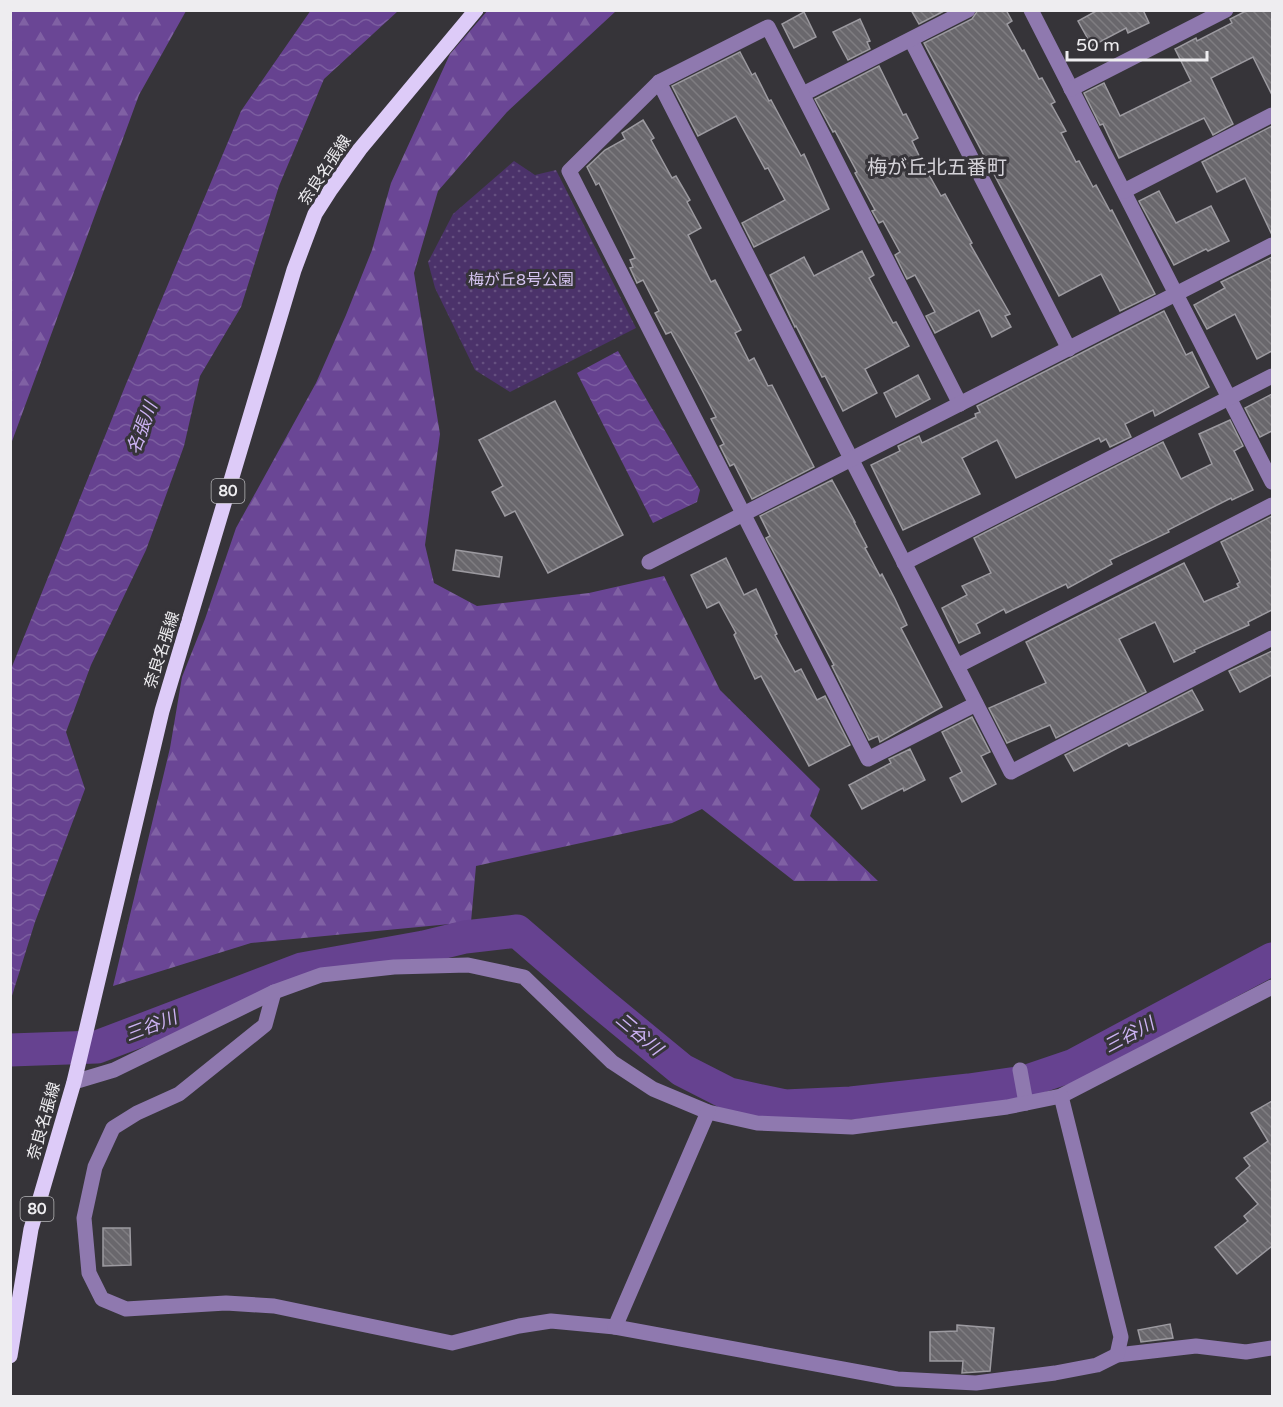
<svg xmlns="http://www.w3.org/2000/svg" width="1283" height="1407" font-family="'Varela Round','Noto Sans JP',sans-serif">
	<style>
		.forest { fill: url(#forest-firs) }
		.park { fill: url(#park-dots) }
		.water { fill: url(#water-waves) }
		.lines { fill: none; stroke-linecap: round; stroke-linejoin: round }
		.river { stroke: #664290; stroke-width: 33 }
		.building { fill: url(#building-back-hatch); stroke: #9c9aa0; stroke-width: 1.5 }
		.minor { stroke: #8f79af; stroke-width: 15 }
		.major { stroke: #ddcbf8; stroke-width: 15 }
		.labels { text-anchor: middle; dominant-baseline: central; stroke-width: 6; stroke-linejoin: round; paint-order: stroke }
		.shield { fill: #363439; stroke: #b7b6b9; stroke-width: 1.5 }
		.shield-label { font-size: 15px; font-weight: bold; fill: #eeedf0 }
		.street-label { font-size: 16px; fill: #eeedf0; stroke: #363439 }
		.park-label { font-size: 16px; fill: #d4c3ef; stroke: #363439 }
		.water-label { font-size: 18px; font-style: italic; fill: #cdb3f4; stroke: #363439 }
		.quarter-label { font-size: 20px; fill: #d5d3d9; stroke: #363439 }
	</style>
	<defs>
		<pattern id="forest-firs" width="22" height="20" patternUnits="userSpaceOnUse" patternTransform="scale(1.5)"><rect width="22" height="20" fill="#6a4695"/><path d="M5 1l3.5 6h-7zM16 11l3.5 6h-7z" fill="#8061a4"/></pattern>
		<pattern id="park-dots" width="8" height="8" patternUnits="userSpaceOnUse" patternTransform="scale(1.5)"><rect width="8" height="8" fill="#4b326a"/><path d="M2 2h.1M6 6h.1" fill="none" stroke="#655080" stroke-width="1.8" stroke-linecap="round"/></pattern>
		<pattern id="water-waves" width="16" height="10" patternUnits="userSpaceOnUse" patternTransform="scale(1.5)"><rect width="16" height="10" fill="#664290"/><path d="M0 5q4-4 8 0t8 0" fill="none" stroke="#7c5ea0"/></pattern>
		<pattern id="building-back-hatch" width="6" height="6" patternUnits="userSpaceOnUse" patternTransform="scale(1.5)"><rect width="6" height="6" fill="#69676c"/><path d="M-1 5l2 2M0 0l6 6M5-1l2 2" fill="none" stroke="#7f7d81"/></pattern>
	</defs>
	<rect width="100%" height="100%" fill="#363439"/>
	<g class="forest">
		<path d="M 11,10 L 186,11 L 139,95 L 11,444 Z"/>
		<path d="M 488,10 L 616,11 L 507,112 L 438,191 L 414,273 L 440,434 L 425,545 L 434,583 L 477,606 L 589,593 L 664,576 L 720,690 L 820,789 L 810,816 L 878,881 L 794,881 L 702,809 L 672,823 L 476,866 L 471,922 L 251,943 L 113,986 L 170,748 L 182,677 L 205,619 L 236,528 L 316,383 L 346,315 L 372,250 L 391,183 L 450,54 Z"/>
	</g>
	<path class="park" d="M 514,161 L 535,175 L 556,170 L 636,328 L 510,392 L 475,370 L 435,288 L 428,262 L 453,214 Z"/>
	<g class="water">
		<path d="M 311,10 L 398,11 L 324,79 L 279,186 L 241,307 L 200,376 L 184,446 L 146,550 L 91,665 L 66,732 L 85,789 L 35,922 L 11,999 L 11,669 L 126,384 L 241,111 Z"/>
		<path d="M 618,351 L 700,490 L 697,502 L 653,523 L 577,373 Z"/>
	</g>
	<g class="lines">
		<path class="river" d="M 10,1050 L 97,1047 L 302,969 L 424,947 L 465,937 L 517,931 L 597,1000 L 682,1070 L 729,1094 L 785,1106 L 851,1103 L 969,1090 L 1024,1082 L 1074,1065 L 1272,959"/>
	</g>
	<g class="building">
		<path d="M 911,10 L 946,10 L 919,24 Z"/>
		<path d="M 978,10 L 1006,10 L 1012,21 L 1007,24 L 1022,51 L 1024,50 L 1039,79 L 1042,78 L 1055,102 L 1051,104 L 1066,131 L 1061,133 L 1076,162 L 1079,161 L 1093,187 L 1096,185 L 1110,211 L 1112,210 L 1155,294 L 1120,311 L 1101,274 L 1059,296 L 924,43 L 972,19 Z"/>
		<path d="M 1098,10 L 1143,10 L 1149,23 L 1128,33 L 1126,28 L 1092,46 L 1078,21 Z"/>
		<path d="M 1248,10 L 1272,10 L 1272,95 L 1253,57 L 1211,78 L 1233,124 L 1213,135 L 1204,118 L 1119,158 L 1103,124 L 1100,125 L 1084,93 L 1104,83 L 1120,116 L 1191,81 L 1175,49 L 1196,38 L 1197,41 L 1232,23 L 1230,19 Z"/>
		<path d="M 804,12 L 816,37 L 794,48 L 782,24 Z"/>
		<path d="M 860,19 L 870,41 L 867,42 L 870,49 L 848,60 L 833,32 Z"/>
		<path d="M 740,52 L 752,75 L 755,73 L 769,101 L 771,100 L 801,156 L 804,154 L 829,209 L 754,247 L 742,223 L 785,200 L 768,168 L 765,169 L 736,116 L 698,136 L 672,86 Z"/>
		<path d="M 879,66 L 903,115 L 906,114 L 918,138 L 912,141 L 924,166 L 941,196 L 945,194 L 972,243 L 970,244 L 1010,314 L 1005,316 L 1011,327 L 992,337 L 979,310 L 935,333 L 926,316 L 935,312 L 915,275 L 907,279 L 895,255 L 900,252 L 883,221 L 879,223 L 872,211 L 875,210 L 855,173 L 857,172 L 835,131 L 833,132 L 815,99 Z"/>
		<path d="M 643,120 L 654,138 L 651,140 L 672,178 L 676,176 L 690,200 L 687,202 L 701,228 L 688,235 L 711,282 L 715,280 L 741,330 L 735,333 L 749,361 L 754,358 L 768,386 L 772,385 L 814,467 L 752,499 L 734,464 L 730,466 L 720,446 L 724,444 L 711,419 L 716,417 L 699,384 L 671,332 L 666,334 L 655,313 L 659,311 L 643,280 L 637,283 L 630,268 L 633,267 L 630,260 L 635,258 L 599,183 L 596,185 L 587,167 L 605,150 L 625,139 L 622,133 Z"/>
		<path d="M 1272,126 L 1272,235 L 1245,178 L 1217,192 L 1202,162 Z"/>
		<path d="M 1159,191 L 1176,223 L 1211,206 L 1229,241 L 1208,251 L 1206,249 L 1174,265 L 1139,201 Z"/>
		<path d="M 862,251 L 874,275 L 869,278 L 893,323 L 896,322 L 909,346 L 865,369 L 877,393 L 843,411 L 825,376 L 822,377 L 796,326 L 795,327 L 770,275 L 804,257 L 814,276 Z"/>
		<path d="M 1272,257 L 1272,351 L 1257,359 L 1235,314 L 1207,329 L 1194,305 L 1225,288 L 1221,282 Z"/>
		<path d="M 1164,311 L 1186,355 L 1192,352 L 1209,387 L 1155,416 L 1153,410 L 1125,424 L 1131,437 L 1110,447 L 1106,439 L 1101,442 L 1099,438 L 1016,478 L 997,440 L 962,458 L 980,494 L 903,530 L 871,465 L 900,451 L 898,446 L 919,436 L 922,443 L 976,417 L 975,414 L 980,412 L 977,406 Z"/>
		<path d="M 918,375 L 930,399 L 896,417 L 884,393 Z"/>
		<path d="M 1272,394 L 1272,431 L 1260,437 L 1245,408 Z"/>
		<path d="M 555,401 L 623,535 L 548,573 L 515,511 L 505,516 L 492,492 L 503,486 L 479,440 Z"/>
		<path d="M 1230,420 L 1243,446 L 1234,451 L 1253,490 L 1232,500 L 1231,498 L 1168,530 L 1169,532 L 1110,560 L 1112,564 L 1068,588 L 1066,584 L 1006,613 L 1004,609 L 976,624 L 980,633 L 959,643 L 942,608 L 967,595 L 962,586 L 991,573 L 974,538 L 1163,442 L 1181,479 L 1212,464 L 1199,434 Z"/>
		<path d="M 832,480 L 855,522 L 854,522 L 867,547 L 865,548 L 880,576 L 882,574 L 895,599 L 907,625 L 901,628 L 942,707 L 880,742 L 878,736 L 869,740 L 832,666 L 834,665 L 766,538 L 770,536 L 760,516 Z"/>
		<path d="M 1272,516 L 1272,610 L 1248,622 L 1249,625 L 1194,650 L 1195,652 L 1174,662 L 1155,622 L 1119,639 L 1146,692 L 1056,738 L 1050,725 L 1007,743 L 989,708 L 1046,683 L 1026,642 L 1184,563 L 1204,602 L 1239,587 L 1237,584 L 1240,582 L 1221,542 Z"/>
		<path d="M 456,550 L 502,557 L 499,577 L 453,570 Z"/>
		<path d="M 726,558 L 744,595 L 756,589 L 777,634 L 775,635 L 795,672 L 801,669 L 817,700 L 825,696 L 850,745 L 809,766 L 761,676 L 755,679 L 734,635 L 736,633 L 719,602 L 707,608 L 691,575 Z"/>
		<path d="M 1272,651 L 1272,675 L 1240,692 L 1229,671 Z"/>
		<path d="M 1192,690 L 1203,710 L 1129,746 L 1127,743 L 1074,771 L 1065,755 Z"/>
		<path d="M 972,717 L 990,752 L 981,756 L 996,784 L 962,802 L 950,778 L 962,772 L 942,732 Z"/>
		<path d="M 910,749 L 925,780 L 904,791 L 903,788 L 862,809 L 849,785 L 891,763 L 889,759 Z"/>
		<path d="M 1272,1101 L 1272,1246 L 1237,1274 L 1215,1247 L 1248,1221 L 1244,1216 L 1258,1204 L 1236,1178 L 1250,1166 L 1244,1158 L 1268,1141 L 1251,1113 Z"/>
		<path d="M 103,1228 L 130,1228 L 131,1265 L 103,1266 Z"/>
		<path d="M 1170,1324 L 1173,1338 L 1141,1342 L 1138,1330 Z"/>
		<path d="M 957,1325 L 994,1328 L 990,1371 L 962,1373 L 963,1361 L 930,1361 L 930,1332 L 957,1331 Z"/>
	</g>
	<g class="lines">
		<g class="minor">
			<path d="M 1031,10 L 1272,482"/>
			<path d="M 911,40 L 1069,349"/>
			<path d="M 659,82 L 1011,772 L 1272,638"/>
			<path d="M 1071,89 L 1226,10"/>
			<path d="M 803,94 L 968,10"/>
			<path d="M 1124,191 L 1272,115"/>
			<path d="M 960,404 L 768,27 L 659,82 L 569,171 L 868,759 L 976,704"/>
			<path d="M 649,562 L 1272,245"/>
			<path d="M 904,563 L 1272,376"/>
			<path d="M 957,666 L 1272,505"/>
			<path d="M 274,992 L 265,1025 L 179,1094 L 137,1113 L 113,1128 L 95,1167 L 84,1218 L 89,1273 L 102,1299 L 126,1309 L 226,1303 L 274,1306 L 452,1343 L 519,1326 L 551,1321 L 615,1327 L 897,1379 L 976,1383 L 1055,1373 L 1097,1365 L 1117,1355 L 1196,1346 L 1246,1352 L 1272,1348"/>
			<path d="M 1020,1070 L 1026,1103"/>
			<path d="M 74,1082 L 114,1070 L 274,992 L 321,975 L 394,967 L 468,965 L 524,977 L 612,1062 L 653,1089 L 708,1112 L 757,1123 L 852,1127 L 1007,1107 L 1061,1096 L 1272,987"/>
			<path d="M 1061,1096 L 1121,1337 L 1117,1355"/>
			<path d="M 615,1327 L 708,1112"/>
		</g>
		<path class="major" d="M 10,1356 L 31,1229 L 74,1082 L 162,711 L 294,270 L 315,214 L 331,189 L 360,149 L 476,10"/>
	</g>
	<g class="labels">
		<g class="shield">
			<rect x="211.5" y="479" width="33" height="24" rx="4.5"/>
			<rect x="20.5" y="1197" width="33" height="24" rx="4.5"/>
		</g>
		<g class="shield-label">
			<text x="228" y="491">80</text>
			<text x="37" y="1209">80</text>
		</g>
		<g class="street-label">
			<text transform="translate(325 170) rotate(-56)">奈良名張線</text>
			<text transform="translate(162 650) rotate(-72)">奈良名張線</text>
			<text transform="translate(44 1121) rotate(-74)">奈良名張線</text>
		</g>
		<g class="park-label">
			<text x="521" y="280">梅が丘8号公園</text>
		</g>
		<g class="water-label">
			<text transform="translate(142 428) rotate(-69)">名張川</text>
			<text transform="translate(151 1026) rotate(-21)">三谷川</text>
			<text transform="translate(639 1034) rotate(40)">三谷川</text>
			<text transform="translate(1129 1035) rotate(-28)">三谷川</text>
		</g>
		<g class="quarter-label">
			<text x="937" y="168">梅が丘北五番町</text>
		</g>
	</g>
	<rect width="1283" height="1407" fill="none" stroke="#eeedf0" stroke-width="24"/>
	<path d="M1067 51v9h140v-9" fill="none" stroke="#eeedf0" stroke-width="3"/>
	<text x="1076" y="51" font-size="18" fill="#eeedf0" stroke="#363439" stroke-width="4.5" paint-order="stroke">50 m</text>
</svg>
